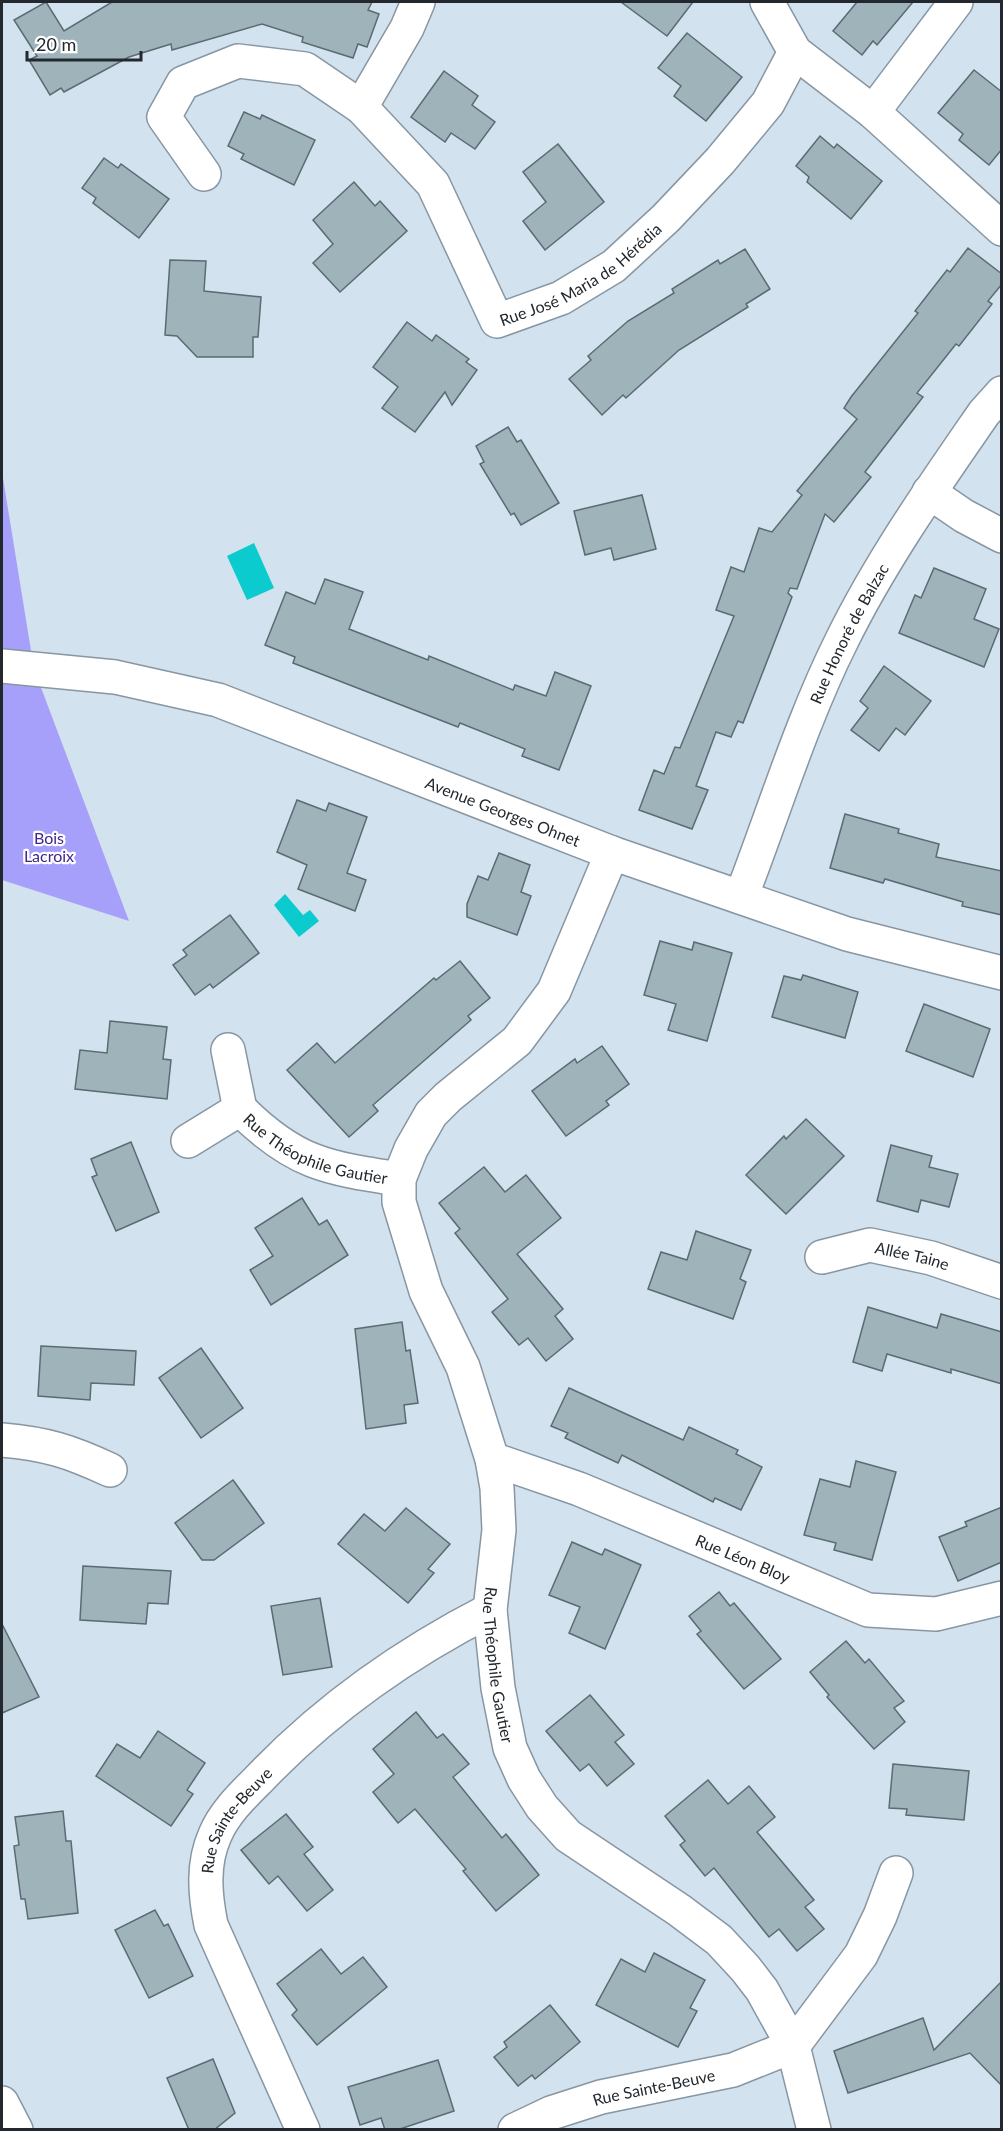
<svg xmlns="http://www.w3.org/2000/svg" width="1003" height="2131" font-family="Lato,sans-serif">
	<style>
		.forest { fill: #a7a0fb }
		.water { fill: #0ccbce }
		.building { fill: #9fb3ba; stroke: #5a6c72; stroke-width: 1.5 }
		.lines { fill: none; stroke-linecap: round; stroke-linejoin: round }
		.street-casing { stroke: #8796a2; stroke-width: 36 }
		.secondary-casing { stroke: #8796a2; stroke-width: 36 }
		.street { stroke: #fff; stroke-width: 33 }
		.secondary { stroke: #fff; stroke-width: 33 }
		.labels { text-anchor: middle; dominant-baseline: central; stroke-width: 4.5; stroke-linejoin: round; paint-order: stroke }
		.street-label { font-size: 16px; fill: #22282d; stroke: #fff }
		.park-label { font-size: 16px; fill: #3e278d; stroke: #fff }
	</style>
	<rect width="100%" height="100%" fill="#d2e2ef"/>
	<path class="forest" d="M 2,472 L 34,669 L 129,921 L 2,880 Z"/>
	<g class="water">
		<path d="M 254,543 L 274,588 L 247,600 L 227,556 Z"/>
		<path d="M 285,894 L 303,915 L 310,910 L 319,921 L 299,937 L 274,905 Z"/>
	</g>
	<g class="building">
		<path d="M 46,2 L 64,31 L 112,2 L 372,2 L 368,10 L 379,14 L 367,47 L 358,44 L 353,58 L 302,42 L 303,37 L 262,24 L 172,50 L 171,44 L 129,57 L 64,92 L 61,88 L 50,95 L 29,60 L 37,56 L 14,20 Z"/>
		<path d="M 621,2 L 693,2 L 667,36 Z"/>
		<path d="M 857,2 L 913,2 L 877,45 L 873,41 L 862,55 L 833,31 Z"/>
		<path d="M 687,33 L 742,77 L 706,121 L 674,96 L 681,86 L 658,68 Z"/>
		<path d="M 974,70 L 1002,92 L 1002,149 L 989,165 L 959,140 L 963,134 L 938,113 Z"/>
		<path d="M 444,71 L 478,96 L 472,105 L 495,122 L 475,149 L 451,133 L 445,142 L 411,117 Z"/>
		<path d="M 244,112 L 260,119 L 262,115 L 315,140 L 294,185 L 241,159 L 244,154 L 228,146 Z"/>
		<path d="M 820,136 L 834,148 L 837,144 L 882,181 L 851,219 L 807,182 L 809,177 L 796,166 Z"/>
		<path d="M 558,144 L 604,202 L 545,250 L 523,221 L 546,202 L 523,172 Z"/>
		<path d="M 104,158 L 118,168 L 121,164 L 169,199 L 139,238 L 93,203 L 96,198 L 82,188 Z"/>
		<path d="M 354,182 L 375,206 L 380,201 L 407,231 L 340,292 L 313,263 L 333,244 L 313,220 Z"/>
		<path d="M 968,248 L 1002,274 L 1002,284 L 988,301 L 992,304 L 959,346 L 956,344 L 917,393 L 923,397 L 865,472 L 871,477 L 834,522 L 825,514 L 797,589 L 790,588 L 788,593 L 792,597 L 743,723 L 738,721 L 731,737 L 716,732 L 696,786 L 708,790 L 692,829 L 639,810 L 654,770 L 664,774 L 675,747 L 680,748 L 734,616 L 716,610 L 731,567 L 744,572 L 759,528 L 772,532 L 802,495 L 797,491 L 857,419 L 844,408 L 851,397 L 918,313 L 915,311 L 947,270 L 950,272 Z"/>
		<path d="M 745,249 L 770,289 L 746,304 L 748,307 L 679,350 L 626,398 L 623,395 L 602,415 L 569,379 L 591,360 L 588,356 L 628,321 L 674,293 L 672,289 L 718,260 L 720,264 Z"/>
		<path d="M 170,260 L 206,261 L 204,291 L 261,297 L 258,337 L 253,337 L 253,357 L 197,357 L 177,336 L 165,335 Z"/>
		<path d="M 407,322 L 432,341 L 436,335 L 469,359 L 466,362 L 477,370 L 452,405 L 445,392 L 415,432 L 382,408 L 398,387 L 373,367 Z"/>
		<path d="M 508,427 L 517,442 L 521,440 L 559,503 L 521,525 L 514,513 L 511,515 L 480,464 L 484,462 L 476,446 Z"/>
		<path d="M 642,495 L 656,549 L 614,560 L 611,548 L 585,555 L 574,511 Z"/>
		<path d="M 934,568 L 986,589 L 974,619 L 999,629 L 984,667 L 899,633 L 915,595 L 921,598 Z"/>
		<path d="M 325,579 L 363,592 L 349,629 L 428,660 L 429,656 L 513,690 L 515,685 L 546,696 L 555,672 L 591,686 L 559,770 L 522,756 L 525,749 L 460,723 L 458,727 L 293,663 L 295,657 L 265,645 L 286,592 L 315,604 Z"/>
		<path d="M 884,666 L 931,701 L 905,735 L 896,728 L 879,751 L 851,730 L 868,708 L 860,701 Z"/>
		<path d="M 297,800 L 326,811 L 329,803 L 367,817 L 347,873 L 366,880 L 355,911 L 298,889 L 307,865 L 277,852 Z"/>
		<path d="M 845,814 L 899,829 L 898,833 L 939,844 L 936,857 L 1002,871 L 1002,915 L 962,906 L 963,902 L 885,879 L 883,883 L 830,868 Z"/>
		<path d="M 499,853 L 530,865 L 521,892 L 531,896 L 517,935 L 467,917 L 467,904 L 478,876 L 488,880 Z"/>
		<path d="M 230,915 L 259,953 L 213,988 L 210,984 L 195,995 L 173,965 L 187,955 L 183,950 Z"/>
		<path d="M 660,941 L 692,950 L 694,942 L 732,953 L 707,1041 L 668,1030 L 676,1004 L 644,995 Z"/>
		<path d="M 460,961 L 490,998 L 468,1016 L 471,1020 L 373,1105 L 378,1111 L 349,1137 L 287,1070 L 317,1043 L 335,1063 L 434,978 L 436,980 Z"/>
		<path d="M 803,975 L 858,992 L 845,1038 L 772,1017 L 784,976 L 801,980 Z"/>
		<path d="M 924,1004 L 990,1029 L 973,1077 L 906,1051 Z"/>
		<path d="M 110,1021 L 167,1027 L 163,1059 L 171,1060 L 167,1099 L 75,1089 L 80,1050 L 107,1053 Z"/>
		<path d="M 602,1046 L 629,1084 L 606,1101 L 609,1105 L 566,1136 L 532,1091 L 575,1059 L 577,1063 Z"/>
		<path d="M 806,1119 L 844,1156 L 786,1214 L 746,1175 L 784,1136 L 786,1139 Z"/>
		<path d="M 131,1142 L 159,1212 L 116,1231 L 92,1177 L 97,1175 L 91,1159 Z"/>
		<path d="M 891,1145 L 932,1156 L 929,1167 L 958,1174 L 949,1207 L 921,1200 L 918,1212 L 877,1201 Z"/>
		<path d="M 484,1167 L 505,1192 L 526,1175 L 561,1218 L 517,1254 L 563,1309 L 555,1316 L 573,1339 L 546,1361 L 528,1338 L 519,1345 L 492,1312 L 508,1299 L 455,1233 L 460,1229 L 439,1203 Z"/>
		<path d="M 302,1198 L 319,1225 L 327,1220 L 348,1255 L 271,1305 L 250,1270 L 273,1256 L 255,1228 Z"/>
		<path d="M 696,1231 L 751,1250 L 740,1279 L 746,1282 L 733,1319 L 648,1289 L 661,1252 L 687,1260 Z"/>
		<path d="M 868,1307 L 937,1328 L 941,1314 L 1002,1332 L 1002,1384 L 951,1369 L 951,1373 L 887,1354 L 882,1371 L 853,1362 Z"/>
		<path d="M 402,1322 L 406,1351 L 410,1350 L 418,1403 L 404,1405 L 406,1423 L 366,1429 L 355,1329 Z"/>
		<path d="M 41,1346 L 136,1351 L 134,1385 L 91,1383 L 90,1400 L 38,1396 Z"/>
		<path d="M 201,1348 L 243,1408 L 201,1438 L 159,1378 Z"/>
		<path d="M 569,1388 L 683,1440 L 689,1427 L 738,1450 L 736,1454 L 762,1467 L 741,1510 L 715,1498 L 713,1502 L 622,1455 L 618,1463 L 565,1438 L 568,1433 L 551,1426 Z"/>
		<path d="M 856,1461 L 896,1472 L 872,1560 L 834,1550 L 836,1543 L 804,1535 L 820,1479 L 850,1487 Z"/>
		<path d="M 233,1480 L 264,1523 L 214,1560 L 202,1560 L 175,1523 Z"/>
		<path d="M 1002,1507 L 1002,1562 L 958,1581 L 939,1537 L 967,1526 L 965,1522 Z"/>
		<path d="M 406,1508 L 450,1544 L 428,1569 L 434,1573 L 408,1603 L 338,1544 L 364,1514 L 385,1531 Z"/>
		<path d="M 572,1542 L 602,1555 L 605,1549 L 641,1565 L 605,1649 L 569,1633 L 580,1607 L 549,1595 Z"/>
		<path d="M 83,1566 L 171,1571 L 168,1604 L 148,1603 L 146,1624 L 80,1620 Z"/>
		<path d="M 719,1592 L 730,1606 L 734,1603 L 781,1659 L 744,1689 L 697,1634 L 701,1631 L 689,1616 Z"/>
		<path d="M 320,1598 L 332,1667 L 283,1675 L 271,1606 Z"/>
		<path d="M 2,1624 L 39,1697 L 2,1713 Z"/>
		<path d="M 846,1641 L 865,1663 L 869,1659 L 904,1701 L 894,1708 L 905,1722 L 874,1749 L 827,1697 L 829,1695 L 810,1672 Z"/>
		<path d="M 590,1695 L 624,1735 L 615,1742 L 634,1764 L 607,1786 L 589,1764 L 580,1771 L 546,1731 Z"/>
		<path d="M 416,1712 L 437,1738 L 443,1734 L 469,1764 L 453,1777 L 502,1838 L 506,1834 L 539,1875 L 496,1911 L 463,1871 L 466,1869 L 415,1809 L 398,1823 L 373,1792 L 394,1774 L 373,1749 Z"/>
		<path d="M 158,1731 L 205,1763 L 187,1790 L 193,1794 L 171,1826 L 96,1776 L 117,1744 L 140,1758 Z"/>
		<path d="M 893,1764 L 969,1771 L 964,1820 L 906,1815 L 907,1809 L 889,1808 Z"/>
		<path d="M 708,1780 L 728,1804 L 749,1786 L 775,1817 L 757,1832 L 814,1900 L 805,1907 L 824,1929 L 797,1951 L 779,1929 L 769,1937 L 714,1868 L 705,1876 L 680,1845 L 685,1841 L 665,1816 Z"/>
		<path d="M 63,1811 L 66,1841 L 71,1841 L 78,1913 L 28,1919 L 25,1899 L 21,1899 L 14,1846 L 19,1845 L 15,1817 Z"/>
		<path d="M 286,1814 L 313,1847 L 304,1854 L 333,1890 L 307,1911 L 278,1876 L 269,1884 L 241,1850 Z"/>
		<path d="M 155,1910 L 164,1926 L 168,1924 L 193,1976 L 149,1998 L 115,1930 Z"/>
		<path d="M 321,1949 L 341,1974 L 363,1957 L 387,1987 L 317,2045 L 292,2015 L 297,2010 L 277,1984 Z"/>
		<path d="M 654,1953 L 705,1980 L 690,2008 L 697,2011 L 678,2047 L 596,2005 L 621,1959 L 645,1972 Z"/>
		<path d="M 1002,1981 L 1002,2086 L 970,2053 L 848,2093 L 834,2051 L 923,2018 L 934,2050 Z"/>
		<path d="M 550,2005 L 580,2042 L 535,2079 L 532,2075 L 518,2086 L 494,2057 L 507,2047 L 504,2042 Z"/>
		<path d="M 213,2059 L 235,2113 L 214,2130 L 189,2130 L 167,2078 Z"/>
		<path d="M 438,2060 L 454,2111 L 397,2130 L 385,2130 L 381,2118 L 360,2125 L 348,2087 Z"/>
	</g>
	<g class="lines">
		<g class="street-casing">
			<g id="street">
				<path d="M 767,2 L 795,52 L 873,112 L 1002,229"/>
				<path d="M 361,107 L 407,28 L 418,2"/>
				<path d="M 873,112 L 956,2"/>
				<path id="s1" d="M 204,174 L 164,117 L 183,83 L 238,61 L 305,69 L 361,107 L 433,184 L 497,321 L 561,298 L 614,266 L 666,218 L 720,161 L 768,103 L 795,52"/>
				<path d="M 929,492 L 964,516 L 1002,536"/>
				<path id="s2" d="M 612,853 L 554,991 L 517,1041 L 448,1097 L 431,1114 L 411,1149 L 399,1179 L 399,1202 L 426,1291 L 463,1367 L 492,1459 L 497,1488 L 499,1530 L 490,1610 L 498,1688 L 510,1748 L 524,1779 L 542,1807 L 568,1836 L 679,1910 L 719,1940 L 745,1968 L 762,1990 L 793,2046 L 814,2130"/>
				<path id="s3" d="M 741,897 C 774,812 801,722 842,640 C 882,559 933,487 984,413 L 1002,393"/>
				<path id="s4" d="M 240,1109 C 294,1163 326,1168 399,1179"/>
				<path d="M 188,1141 L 240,1109 L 228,1050"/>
				<path id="s5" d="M 822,1257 L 870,1245 L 931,1258 L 1002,1282"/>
				<path d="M 2,1440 C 47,1444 69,1451 110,1470"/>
				<path id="s6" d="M 492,1459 L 579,1489 L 868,1610 L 936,1614 L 1002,1598"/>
				<path id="s7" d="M 303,2130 L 211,1925 C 205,1895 202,1864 215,1835 C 224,1813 243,1795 260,1778 C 327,1708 404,1654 490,1610"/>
				<path id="s8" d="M 515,2130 L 551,2113 L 601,2097 L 733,2070 L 793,2046 L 861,1955 L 880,1916 L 896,1873"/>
			</g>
		</g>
		<g class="secondary-casing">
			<g id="secondary">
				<path id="s9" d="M 2,666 L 115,677 L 218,700 L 612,853 L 847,934 L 1002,973"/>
				<path d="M 2,2103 L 16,2130"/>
			</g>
		</g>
		<use href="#street" class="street"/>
		<use href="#secondary" class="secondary"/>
	</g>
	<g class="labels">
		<g class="street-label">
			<text stroke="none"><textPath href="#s1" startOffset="656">Rue José Maria de Hérédia</textPath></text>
			<text stroke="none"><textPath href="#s3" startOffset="285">Rue Honoré de Balzac</textPath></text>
			<text stroke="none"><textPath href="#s9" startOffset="525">Avenue Georges Ohnet</textPath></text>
			<text stroke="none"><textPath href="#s4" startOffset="88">Rue Théophile Gautier</textPath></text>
			<text stroke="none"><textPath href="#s5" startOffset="93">Allée Taine</textPath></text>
			<text stroke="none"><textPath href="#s6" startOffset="270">Rue Léon Bloy</textPath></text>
			<text stroke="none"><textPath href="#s2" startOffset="902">Rue Théophile Gautier</textPath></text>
			<text stroke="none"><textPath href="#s7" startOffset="339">Rue Sainte-Beuve</textPath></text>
			<text stroke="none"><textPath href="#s8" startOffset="146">Rue Sainte-Beuve</textPath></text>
		</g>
		<g class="park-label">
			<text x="49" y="837">Bois<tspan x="49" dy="18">Lacroix</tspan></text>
		</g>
	</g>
	<rect width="1003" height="2131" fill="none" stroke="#22282d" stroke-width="6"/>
	<path d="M27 51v9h114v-9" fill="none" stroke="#22282d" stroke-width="3"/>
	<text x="36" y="51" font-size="18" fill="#22282d" stroke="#ffffff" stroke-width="4.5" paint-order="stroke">20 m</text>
</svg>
